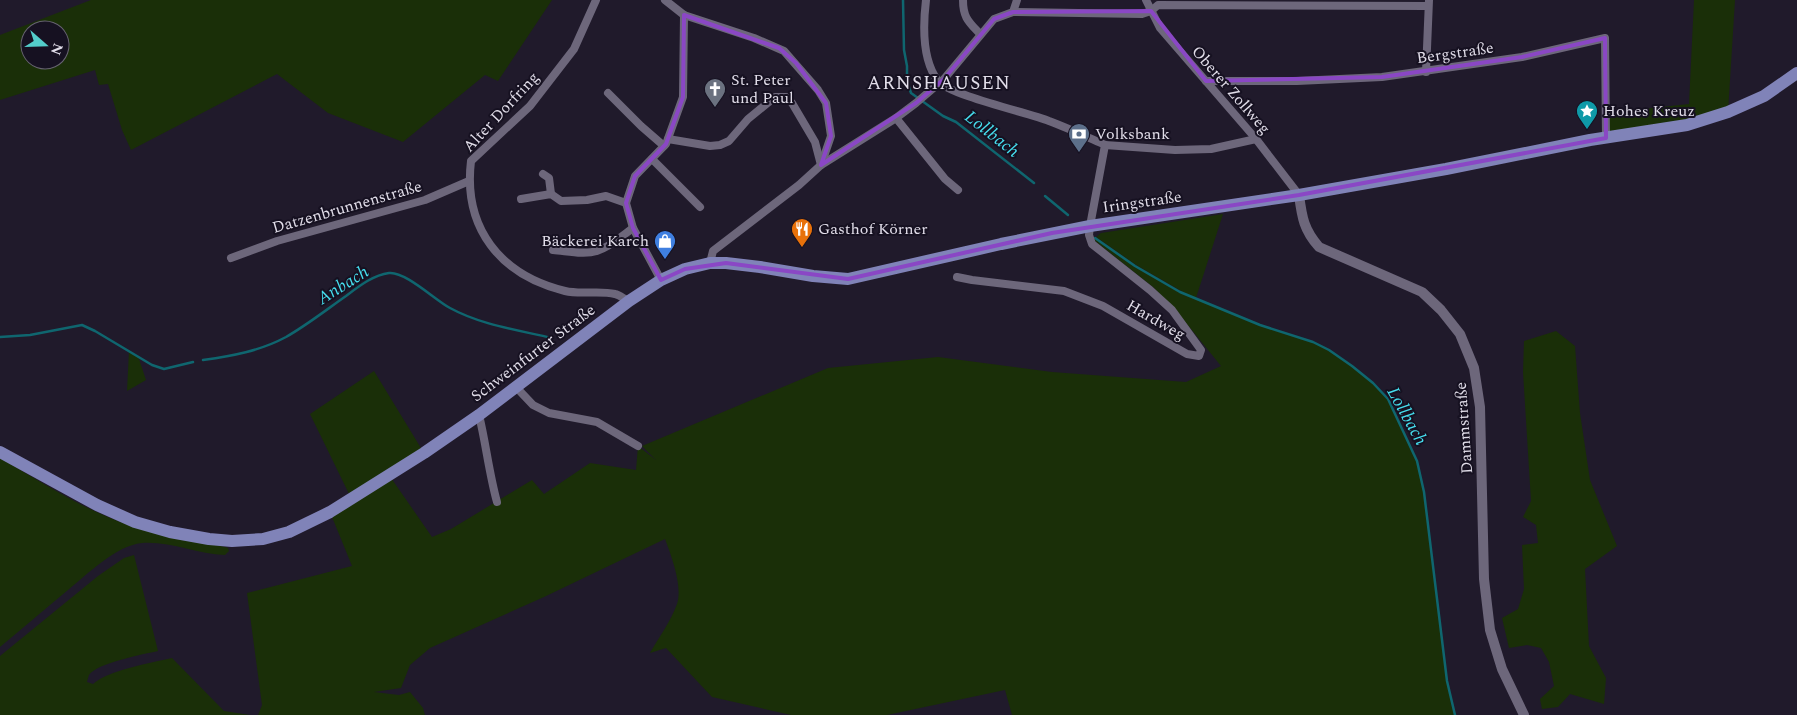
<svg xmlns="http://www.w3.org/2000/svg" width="1797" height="715" font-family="Spectral,serif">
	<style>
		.green { fill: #1a2f08; fill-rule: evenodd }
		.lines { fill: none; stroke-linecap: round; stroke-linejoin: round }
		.stream { stroke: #0f666f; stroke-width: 2.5 }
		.minor { stroke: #6d677b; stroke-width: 8 }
		.tertiary { stroke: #6d677b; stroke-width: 10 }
		.primary { stroke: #8083b8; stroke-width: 12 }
		.marked { fill: none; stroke: #8a47c5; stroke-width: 4; stroke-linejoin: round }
		.labels { text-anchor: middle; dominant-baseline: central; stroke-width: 4; stroke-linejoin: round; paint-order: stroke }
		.street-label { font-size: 16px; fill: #e1dde9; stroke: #161121 }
		.poi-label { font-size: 16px; fill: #e1dde9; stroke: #161121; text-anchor: start }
		.water-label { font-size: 18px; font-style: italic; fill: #46dded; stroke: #161121 }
		.quarter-label { font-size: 19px; letter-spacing: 1px; fill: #e1dde9; stroke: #161121 }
	</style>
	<rect width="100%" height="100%" fill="#201a2b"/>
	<g class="green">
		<path d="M 91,0 L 552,0 L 498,81 L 485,75 L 403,142 L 328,113 L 277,74 L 131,150 L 122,130 L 108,84 L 99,85 L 95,70 L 0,100 L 0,35 ZM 30,30 L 60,30 L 60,60 L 30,60 Z"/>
		<path d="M 1694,0 L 1735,0 L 1728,112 L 1606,138 L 1605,113 L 1689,104 Z"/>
		<path d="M 1223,214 L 1196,298 L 1260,325 L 1313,342 L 1329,350 L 1373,383 L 1388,399 L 1417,461 L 1424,492 L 1447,681 L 1452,708 L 1455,715 L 1012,715 L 1005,690 L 887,715 L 791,715 L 712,697 L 666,648 L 650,653 C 659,637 671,621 677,604 C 683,586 671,555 665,539 L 544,597 L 430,648 L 410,665 L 401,688 L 374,692 L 399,695 L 410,692 L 423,708 L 425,715 L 258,715 L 262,705 L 247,593 L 352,566 L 330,512 L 351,498 L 310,414 L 374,371 L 424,453 L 389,475 L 432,537 L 451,529 L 532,480 L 544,494 L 590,463 L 636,470 L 638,446 L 656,460 L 642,446 L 828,368 L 938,357 L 1052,372 L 1186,382 L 1221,366 L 1174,308 L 1153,287 L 1095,241 L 1095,238 C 1125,259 1156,282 1190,296 L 1136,265 L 1096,237 L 1101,233 Z"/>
		<path d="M 1556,331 L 1575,346 L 1580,413 L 1590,480 L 1617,546 L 1585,569 L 1589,646 L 1606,678 L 1604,704 L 1570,694 L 1558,707 L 1542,709 L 1540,699 L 1554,686 L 1549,662 L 1541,648 L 1527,645 L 1509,648 L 1502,618 L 1518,609 L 1524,589 L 1522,545 L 1538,543 L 1536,525 L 1523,517 L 1531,501 L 1523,372 L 1524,341 Z"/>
		<path d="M 129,351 L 138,356 L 146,380 L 127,391 Z"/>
		<path d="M 0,458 C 43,483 85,511 132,526 C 162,536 195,540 225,547 L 228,548 L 229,551 L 225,555 C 197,554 170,541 142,543 C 115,546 88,574 68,590 C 45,609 23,628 0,647 Z"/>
		<path d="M 134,555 L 158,651 C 144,654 97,663 89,675 C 89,675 87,682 87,682 L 93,684 C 109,670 150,663 172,658 L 224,711 L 250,715 L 0,715 L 0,656 L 98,576 L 124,558 Z"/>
	</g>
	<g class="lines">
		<g class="stream">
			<path d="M 903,0 L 904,50 L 907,66 L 907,81 L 911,93 L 943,116 L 956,122 L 1034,183"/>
			<path d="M 1045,196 L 1068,215"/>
			<path d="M 1095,238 L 1135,266 L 1180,292 L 1260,325 L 1313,342 L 1329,350 L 1352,366 L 1373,383 L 1388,399 L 1417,461 L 1424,492 L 1447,681 L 1455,715"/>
			<path d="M 0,337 L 30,335 L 82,325 L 95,331 L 152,365 L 164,369 L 193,362"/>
			<path d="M 203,360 C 232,356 260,351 286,337 C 307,325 326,310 346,296 C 358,287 373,275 389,273 C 405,271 435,300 450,308 C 481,325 518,330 552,338"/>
		</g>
		<g class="minor">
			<path d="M 596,0 L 574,49 L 530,106 L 471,161 C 463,228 500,275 565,291 C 581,295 599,290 615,294 C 620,295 624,299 629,301"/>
			<path d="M 665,0 L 684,15 L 754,38 L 784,51 L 818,90 L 826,103 L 831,136 L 821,165 L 799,185 L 713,251 L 710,263"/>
			<path d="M 926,0 C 923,25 922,60 938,81 C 949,95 1029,113 1049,121 C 1068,128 1087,137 1105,145 L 1090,226 L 1089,235 L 1092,244 L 1150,290 L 1172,310 L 1201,350 L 1199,356 L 1187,354 L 1103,306 L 1064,291 L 972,280 L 957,277"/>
			<path d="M 963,0 C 963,18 969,22 980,34"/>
			<path d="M 1146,0 L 1160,28 L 1256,139 L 1299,195"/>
			<path d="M 1013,12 L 1017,0"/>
			<path d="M 1426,72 L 1429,0"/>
			<path d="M 1206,81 L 1297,81 L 1382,77 L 1522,57 L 1605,38 L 1606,138"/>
			<path d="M 608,93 L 641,126 L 664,146"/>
			<path d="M 896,118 L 945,179 L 958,190"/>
			<path d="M 668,139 L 710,146 L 720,145 L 729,141 L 748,119 L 775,97 L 786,97 L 792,103 L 815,142 L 821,165 L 896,118 L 916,103 L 944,79 L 994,19 L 1013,12 L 1142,14 L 1151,11 L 1158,5 L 1428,6"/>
			<path d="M 1105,145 L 1175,150 L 1211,149 L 1256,139"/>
			<path d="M 652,159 L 700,207"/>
			<path d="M 543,174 L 549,178 L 551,194"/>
			<path d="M 521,199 L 551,194 L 561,201 L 587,200 L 606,196 L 626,203"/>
			<path d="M 553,250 C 567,251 584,255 597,251 C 610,247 622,236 633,228"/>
			<path d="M 231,258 L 277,241 L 425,200 L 469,181"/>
			<path d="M 661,280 L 633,228 L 626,203 L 635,176 L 666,144 L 683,97 L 684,15"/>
			<path d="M 515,386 L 533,405 L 549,413 L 597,422 L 638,446"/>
			<path d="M 479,415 C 486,444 489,473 497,502"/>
		</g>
		<path class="tertiary" d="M 1299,195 C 1302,218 1304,230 1319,247 L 1422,292 L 1441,310 L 1460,334 L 1474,368 L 1480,407 L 1484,579 L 1490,630 L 1502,669 L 1524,715"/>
		<path class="primary" d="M 0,452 L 97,505 L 135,522 L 170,532 L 209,539 L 232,541 L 263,539 L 289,532 L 330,512 L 424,453 L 479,415 L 629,301 L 661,280 L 685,269 L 710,263 L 726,263 L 760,267 L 813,276 L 848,279 L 1001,244 L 1090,226 L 1299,195 L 1446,169 L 1590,140 L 1687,125 L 1728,112 L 1764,96 L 1797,73"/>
	</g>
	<path class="marked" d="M 1151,11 L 1206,81 L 1382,77 L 1522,57 L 1605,38 L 1606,138 L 1299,195 L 1052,233 L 848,279 L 726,263 L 685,269 L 661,280 L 633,228 L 626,203 L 635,176 L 666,144 L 683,97 L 684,15 L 779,48 L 796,63 L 826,103 L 831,136 L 821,165 L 916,103 L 944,79 L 994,19 L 1013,12 Z"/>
	<defs>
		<g id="church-pin" transform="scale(1.125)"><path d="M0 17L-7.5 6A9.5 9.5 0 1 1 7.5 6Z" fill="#6b7280" stroke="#161121"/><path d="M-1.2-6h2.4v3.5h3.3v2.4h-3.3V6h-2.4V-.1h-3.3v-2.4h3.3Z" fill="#fff"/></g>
		<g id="sight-pin" transform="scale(1.125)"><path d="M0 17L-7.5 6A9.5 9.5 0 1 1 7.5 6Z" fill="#0f9aa8" stroke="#161121"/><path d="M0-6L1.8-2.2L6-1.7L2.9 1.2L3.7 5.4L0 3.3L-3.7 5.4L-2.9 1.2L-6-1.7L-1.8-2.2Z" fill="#fff"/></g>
		<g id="bank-pin" transform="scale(1.125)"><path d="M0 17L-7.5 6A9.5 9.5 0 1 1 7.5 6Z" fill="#5c6f8a" stroke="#161121"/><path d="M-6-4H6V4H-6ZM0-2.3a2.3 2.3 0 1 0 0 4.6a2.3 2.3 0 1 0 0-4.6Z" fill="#fff"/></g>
		<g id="restaurant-pin" transform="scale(1.125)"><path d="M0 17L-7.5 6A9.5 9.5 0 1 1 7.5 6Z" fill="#e8710a" stroke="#161121"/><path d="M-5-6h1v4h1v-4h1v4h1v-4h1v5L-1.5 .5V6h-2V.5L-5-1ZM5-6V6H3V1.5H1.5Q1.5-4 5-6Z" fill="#fff"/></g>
		<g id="shop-pin" transform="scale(1.125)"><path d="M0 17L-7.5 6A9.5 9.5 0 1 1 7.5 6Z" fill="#3f7fe0" stroke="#161121"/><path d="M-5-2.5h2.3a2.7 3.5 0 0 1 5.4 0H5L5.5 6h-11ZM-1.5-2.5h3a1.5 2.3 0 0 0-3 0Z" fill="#fff"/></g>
	</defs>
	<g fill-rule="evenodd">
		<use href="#church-pin" x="715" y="89"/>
		<use href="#sight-pin" x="1587" y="111"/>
		<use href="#bank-pin" x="1079" y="134"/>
		<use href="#restaurant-pin" x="802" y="229"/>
		<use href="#shop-pin" x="665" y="241"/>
	</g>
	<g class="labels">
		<g class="street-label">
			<text transform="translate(1455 53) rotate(-8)">Bergstraße</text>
			<text transform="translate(1231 90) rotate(49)">Oberer Zollweg</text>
			<text transform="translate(501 112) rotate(-47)">Alter Dorfring</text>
			<text transform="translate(1142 202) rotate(-8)">Iringstraße</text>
			<text transform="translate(347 207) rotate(-16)">Datzenbrunnenstraße</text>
			<text transform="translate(1156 320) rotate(30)">Hardweg</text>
			<text transform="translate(533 353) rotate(-37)">Schweinfurter Straße</text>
			<text transform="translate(1464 428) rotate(-94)">Dammstraße</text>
		</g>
		<g class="poi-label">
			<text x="731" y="80">St. Peter<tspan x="731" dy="18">und Paul</tspan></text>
			<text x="1603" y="111">Hohes Kreuz</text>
			<text x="1095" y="134">Volksbank</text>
			<text x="818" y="229">Gasthof Körner</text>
			<text x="649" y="241" text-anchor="end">Bäckerei Karch</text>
		</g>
		<g class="water-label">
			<text transform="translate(992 134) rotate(38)">Lollbach</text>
			<text transform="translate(343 285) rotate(-32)">Anbach</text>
			<text transform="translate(1407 416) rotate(61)">Lollbach</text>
		</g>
		<g class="quarter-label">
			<text x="939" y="83">ARNSHAUSEN</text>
		</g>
	</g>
	<g transform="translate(45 45) rotate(110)"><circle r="24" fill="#161121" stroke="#676371"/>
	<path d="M0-4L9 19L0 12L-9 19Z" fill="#53cdca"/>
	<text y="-8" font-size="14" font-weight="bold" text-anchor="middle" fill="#e1dde9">N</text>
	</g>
</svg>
